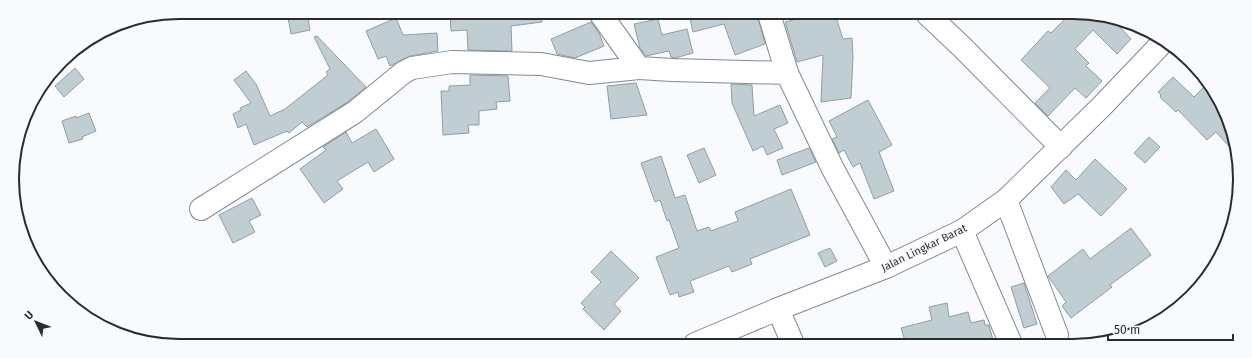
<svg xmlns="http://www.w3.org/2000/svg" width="1252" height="358" font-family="'Fira Sans',sans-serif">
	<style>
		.building { fill: #c0ced4; stroke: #909ea3 }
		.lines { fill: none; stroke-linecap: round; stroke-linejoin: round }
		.minor-casing { stroke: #828893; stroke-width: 24 }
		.highway-casing { stroke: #828893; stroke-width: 24 }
		.minor { stroke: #fff; stroke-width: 22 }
		.highway { stroke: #fff; stroke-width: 22 }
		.labels { text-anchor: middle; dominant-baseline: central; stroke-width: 3; stroke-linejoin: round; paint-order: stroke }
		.street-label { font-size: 11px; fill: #282b2f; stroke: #f9fafd }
		.rim { fill: none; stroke: #282b2f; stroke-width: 2 }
	</style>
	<rect width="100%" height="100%" fill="#f9fafd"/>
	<g class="building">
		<path d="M 287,12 L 307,12 L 310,30 L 291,34 Z"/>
		<path d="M 450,13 L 542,13 L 542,22 L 511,26 L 512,51 L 468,50 L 467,30 L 451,31 Z"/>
		<path d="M 689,14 L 757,14 L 765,44 L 735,55 L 724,24 L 693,32 Z"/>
		<path d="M 791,14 L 835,14 L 843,39 L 852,38 L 853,57 L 851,98 L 821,102 L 823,55 L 797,62 L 785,22 L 793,20 Z"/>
		<path d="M 1069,15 L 1105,15 L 1120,21 L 1117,24 L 1131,39 L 1117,54 L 1093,30 L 1075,49 L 1089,63 L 1086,66 L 1102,81 L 1086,98 L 1075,88 L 1048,116 L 1035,103 L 1050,88 L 1021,60 L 1048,31 L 1051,33 Z"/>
		<path d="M 396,18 L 403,35 L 437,33 L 438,51 L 410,56 L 390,66 L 386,56 L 378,59 L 366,31 Z"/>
		<path d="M 658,19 L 662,35 L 687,29 L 693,53 L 675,58 L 671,57 L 669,51 L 646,56 L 640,48 L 634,24 Z"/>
		<path d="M 591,22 L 599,33 L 604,46 L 575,58 L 557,54 L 551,39 Z"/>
		<path d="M 317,36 L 366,87 L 348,102 L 307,127 L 302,122 L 289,133 L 287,131 L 254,145 L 246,124 L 238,128 L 233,114 L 241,110 L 240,108 L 251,103 L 234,80 L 246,71 L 256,84 L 270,116 L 285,109 L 328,75 L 326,72 L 330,69 L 314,37 Z"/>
		<path d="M 75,68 L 84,79 L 64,97 L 55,86 Z"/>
		<path d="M 470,75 L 508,76 L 510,101 L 496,102 L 497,109 L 479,111 L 479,125 L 468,125 L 469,133 L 443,135 L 441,91 L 449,91 L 449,86 L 470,85 Z"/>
		<path d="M 1173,77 L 1194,97 L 1206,85 L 1216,96 L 1237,146 L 1237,155 L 1216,132 L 1207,140 L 1178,110 L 1176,112 L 1160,97 L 1161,95 L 1158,92 Z"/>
		<path d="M 636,83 L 647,115 L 611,119 L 607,86 Z"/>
		<path d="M 731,84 L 752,85 L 754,116 L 780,105 L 788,123 L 774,129 L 783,148 L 767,155 L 763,146 L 753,151 L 732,103 Z"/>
		<path d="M 868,100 L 892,145 L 879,152 L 894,191 L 874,199 L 860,163 L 853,167 L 844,150 L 839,153 L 832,139 L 837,137 L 829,121 Z"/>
		<path d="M 89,113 L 96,131 L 82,137 L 83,139 L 69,143 L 62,121 L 76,116 L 76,118 Z"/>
		<path d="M 376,129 L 394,159 L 374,172 L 368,162 L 337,181 L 343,189 L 324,203 L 300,169 L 326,150 L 323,147 L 346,132 L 352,143 Z"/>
		<path d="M 1149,137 L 1160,147 L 1145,163 L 1134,153 Z"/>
		<path d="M 704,148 L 716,175 L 699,183 L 687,155 Z"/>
		<path d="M 809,148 L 816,162 L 782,175 L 777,160 Z"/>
		<path d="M 661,156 L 675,198 L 685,195 L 697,231 L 709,227 L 711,231 L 738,221 L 735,212 L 791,189 L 810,235 L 750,259 L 752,264 L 732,272 L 729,266 L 690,281 L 694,292 L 679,297 L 678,292 L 670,295 L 656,257 L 679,248 L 669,220 L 667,221 L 660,200 L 655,202 L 641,163 Z"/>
		<path d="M 1095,159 L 1127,189 L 1101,216 L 1078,194 L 1064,204 L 1051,187 L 1066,170 L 1076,180 Z"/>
		<path d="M 252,198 L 261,215 L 249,221 L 255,232 L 233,243 L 219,215 Z"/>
		<path d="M 1131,228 L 1151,255 L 1110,285 L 1112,287 L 1071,318 L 1062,306 L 1066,302 L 1048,276 L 1083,249 L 1090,259 Z"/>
		<path d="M 830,248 L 837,261 L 825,267 L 818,253 Z"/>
		<path d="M 611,251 L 639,278 L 614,304 L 621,311 L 604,330 L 583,309 L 585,307 L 581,303 L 601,282 L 591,272 Z"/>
		<path d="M 1024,283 L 1037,324 L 1024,328 L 1011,287 Z"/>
		<path d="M 947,303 L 949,317 L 968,312 L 971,323 L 984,320 L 985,325 L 989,325 L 994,344 L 906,344 L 901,328 L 932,320 L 929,307 Z"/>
	</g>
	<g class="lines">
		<g class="minor-casing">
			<g id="minor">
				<path d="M 600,13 L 639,68 L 672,70 L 787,73 L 833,169 L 886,267"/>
				<path d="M 769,14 L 787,73"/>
				<path d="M 928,15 L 962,47 L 1061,147"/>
				<path d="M 1006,200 L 1057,335"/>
				<path d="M 201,209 L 355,112 L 404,72 L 412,68 L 452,62 L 541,64 L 589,73 L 639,68"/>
				<path d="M 962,231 L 1011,344"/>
				<path d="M 778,309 L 793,344"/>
			</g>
		</g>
		<g class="highway-casing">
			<path id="highway" d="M 695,344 L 778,309 L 886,267 L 962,231 L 1006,200 L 1102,106 L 1165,40"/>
		</g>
		<use href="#minor" class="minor"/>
		<use href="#highway" class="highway"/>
	</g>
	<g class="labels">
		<g class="street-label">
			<text transform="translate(924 248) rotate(-26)">Jalan Lingkar Barat</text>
		</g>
	</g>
	<path d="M0 0H1252V358H0ZM179 19H1073A160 160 0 0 1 1233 179V179A160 160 0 0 1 1073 339H179A160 160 0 0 1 19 179V179A160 160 0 0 1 179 19Z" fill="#f9fafd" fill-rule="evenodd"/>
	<path class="rim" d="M179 19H1073A160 160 0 0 1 1233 179V179A160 160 0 0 1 1073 339H179A160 160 0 0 1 19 179V179A160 160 0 0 1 179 19Z"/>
	<g transform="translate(36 322) rotate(313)" stroke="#f9fafd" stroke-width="3" paint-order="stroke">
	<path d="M0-3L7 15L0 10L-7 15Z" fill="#282b2f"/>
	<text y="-6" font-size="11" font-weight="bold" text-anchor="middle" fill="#282b2f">U</text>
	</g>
	<path d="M1108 334v6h125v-6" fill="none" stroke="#282b2f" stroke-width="2"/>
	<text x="1114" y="334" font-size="12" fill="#282b2f" stroke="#f9fafd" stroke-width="3" paint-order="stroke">50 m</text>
</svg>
